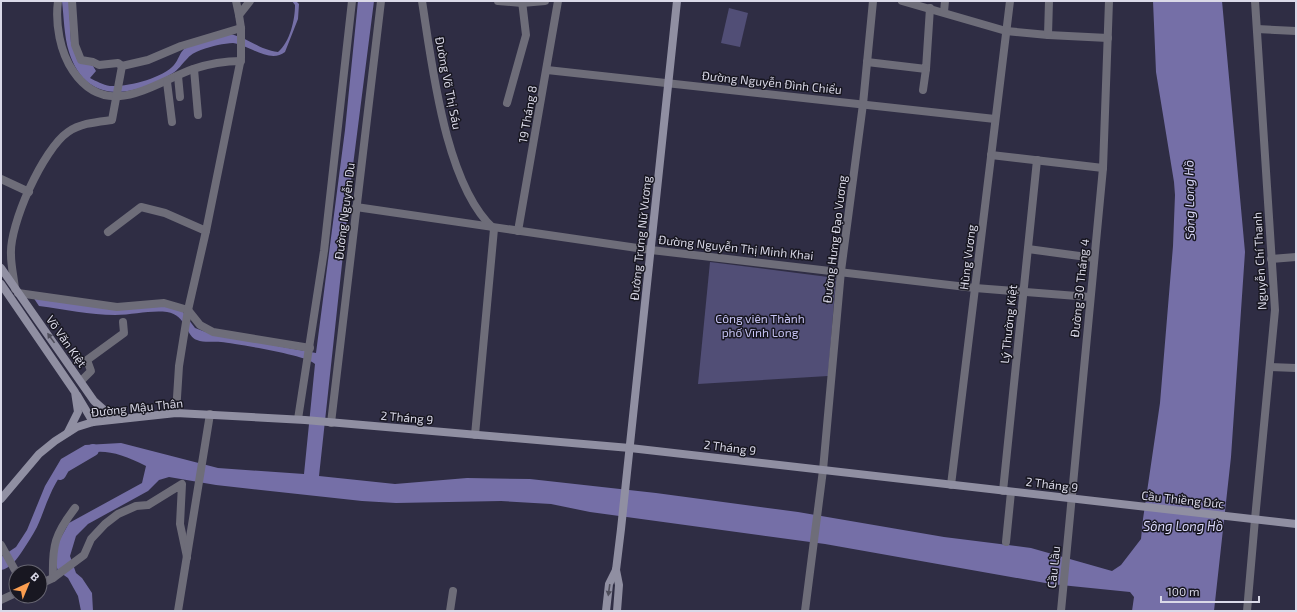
<svg xmlns="http://www.w3.org/2000/svg" width="1297" height="612" font-family="'Exo 2',sans-serif">
	<style>
		.green { fill: #514e76 }
		.water { fill: #756fa7 }
		.lines { fill: none; stroke-linecap: round; stroke-linejoin: round }
		.river { stroke: #756fa7; stroke-width: 12 }
		.minor { stroke: #6e6d79; stroke-width: 8 }
		.tertiary { stroke: #6e6d79; stroke-width: 8 }
		.secondary { stroke: #908fa2; stroke-width: 8 }
		.oneway { fill: #4e4d5b }
		.labels { text-anchor: middle; dominant-baseline: central; stroke-width: 3; stroke-linejoin: round; paint-order: stroke }
		.street-label { font-size: 12px; fill: #dad9e8; stroke: #181721 }
		.park-label { font-size: 12px; fill: #c7c4f5; stroke: #181721 }
		.water-label { font-size: 13px; font-style: italic; fill: #d9d7f9; stroke: #181721 }
	</style>
	<rect width="100%" height="100%" fill="#2f2d44"/>
	<g class="green">
		<path d="M 729,8 L 748,13 L 740,47 L 721,43 Z"/>
		<path d="M 710,262 L 836,278 L 828,376 L 698,384 Z"/>
	</g>
	<g class="water">
		<path d="M 62,1 L 69,1 L 71,43 L 77,59 L 93,66 L 96,71 L 90,78 C 96,81 103,85 110,86 C 128,87 163,78 174,65 C 179,59 179,54 184,49 C 195,44 223,32 234,35 C 249,39 260,50 278,52 C 290,42 295,20 295,5 L 292,1 L 296,1 L 299,4 L 298,19 L 285,52 C 270,64 249,45 233,43 C 229,43 223,44 218,45 C 207,48 194,50 186,60 C 182,64 178,70 173,73 C 134,97 86,106 69,52 C 64,36 64,18 62,1 Z"/>
		<path d="M 358,1 L 374,1 L 351,181 L 319,476 L 395,484 L 467,478 L 530,479 L 656,493 L 798,512 L 944,537 L 1031,548 L 1112,571 L 1121,565 L 1141,539 L 1143,519 L 1160,403 L 1173,246 L 1175,195 L 1174,182 L 1156,72 L 1153,1 L 1222,1 L 1245,252 L 1231,457 L 1214,611 L 1132,611 L 1134,597 L 1130,592 L 1051,584 L 825,544 L 590,512 L 551,504 L 501,501 L 396,503 L 362,501 L 216,485 L 169,477 L 159,480 L 148,491 L 88,524 L 76,536 L 70,556 L 76,573 L 82,578 L 92,593 L 93,611 L 81,611 L 78,596 L 68,578 L 58,571 L 54,558 L 59,541 L 69,523 L 142,483 L 146,466 C 100,442 72,446 50,495 C 45,506 42,516 37,527 C 33,535 28,542 23,550 C 18,558 10,569 1,570 L 1,557 L 16,547 L 27,530 L 45,486 L 61,459 L 85,445 L 121,443 L 218,468 L 304,474 L 315,364 C 308,355 237,344 221,342 C 214,341 204,343 197,340 C 186,337 187,315 167,312 C 150,310 133,315 115,315 C 90,315 64,309 39,306 L 33,297 L 49,301 L 163,305 L 182,311 L 195,328 L 211,334 L 316,353 L 345,130 Z"/>
	</g>
	<g class="lines">
		<path class="river" d="M 60,474 L 64,467 L 93,450"/>
		<g class="minor">
			<path d="M 58,1 C 55,24 60,52 73,71 C 107,121 152,84 193,69 C 208,64 225,61 241,61"/>
			<path d="M 72,1 L 75,45 L 81,60 L 93,62 L 99,65 L 118,63 L 122,66"/>
			<path d="M 236,1 L 239,15"/>
			<path d="M 422,1 C 432,64 445,185 494,229 L 475,435"/>
			<path d="M 498,1 L 522,3 L 545,1"/>
			<path d="M 902,1 L 1006,31 L 1048,35 L 1108,38"/>
			<path d="M 944,12 L 945,1"/>
			<path d="M 1257,29 L 1296,31"/>
			<path d="M 1048,35 L 1049,1"/>
			<path d="M 867,62 L 926,69 L 930,8"/>
			<path d="M 194,69 L 198,115"/>
			<path d="M 547,70 L 995,119"/>
			<path d="M 178,76 L 180,97"/>
			<path d="M 167,82 L 172,122"/>
			<path d="M 923,90 L 926,69"/>
			<path d="M 507,103 L 526,35 L 522,1"/>
			<path d="M 991,155 L 1103,168"/>
			<path d="M 1,179 L 29,192"/>
			<path d="M 356,207 L 651,250 L 975,288 L 1090,297"/>
			<path d="M 518,231 L 558,1"/>
			<path d="M 108,232 L 141,207 L 165,213 L 206,231"/>
			<path d="M 1028,249 L 1094,258"/>
			<path d="M 1271,259 L 1296,257"/>
			<path d="M 15,289 C 14,278 11,266 11,255 C 9,225 43,149 68,132 C 81,123 97,122 112,120 L 122,66 L 148,60 L 181,46 L 241,28"/>
			<path d="M 18,293 L 117,307 L 164,303 L 188,310 L 200,325 L 213,332 L 310,348"/>
			<path d="M 1270,367 L 1296,368"/>
			<path d="M 81,381 L 91,371 L 87,360 L 124,333 L 123,322"/>
			<path d="M 176,413 L 179,366 L 188,310 L 206,231 L 241,58 L 241,28 L 239,15 L 250,1"/>
			<path d="M 298,419 L 324,251 L 352,1"/>
			<path d="M 331,423 L 381,1"/>
			<path d="M 951,485 L 1010,1"/>
			<path d="M 1003,491 L 1037,160"/>
			<path d="M 1255,519 L 1275,310 L 1255,1"/>
			<path d="M 1006,542 L 1011,492"/>
			<path d="M 1,545 L 16,572"/>
			<path d="M 53,578 C 52,545 55,534 75,508"/>
			<path d="M 40,584 L 53,578 L 84,555 L 91,539 L 105,524 L 118,514 L 136,506 L 148,505 L 182,484 L 180,524 L 187,557"/>
			<path d="M 1,600 L 16,593"/>
			<path d="M 450,611 L 453,591"/>
		</g>
		<g class="tertiary">
			<path d="M 178,611 L 210,414"/>
			<path d="M 805,611 L 823,470 L 841,271 L 863,104 L 873,1"/>
			<path d="M 1061,611 L 1103,168 L 1109,1"/>
			<path d="M 1247,611 L 1255,519"/>
		</g>
		<g class="secondary">
			<path d="M 1,268 L 94,401 L 112,417 L 120,419"/>
			<path d="M 1,284 L 75,392 L 78,412 L 68,432"/>
			<path d="M 77,395 L 93,422"/>
			<path d="M 1,499 L 39,454 L 55,441 L 77,427 L 93,422 L 176,413 L 305,420 L 630,448 L 1296,524"/>
			<path d="M 616,570 L 619,585 L 617,611"/>
			<path d="M 606,611 L 609,584 L 616,570 L 621,529 L 677,1"/>
		</g>
	</g>
	<defs><path id="oneway-solid" d="M-6-.8H1V-3.2L6.5 0L1 3.2V.8H-6Z"/></defs>
	<g class="oneway">
		<use href="#oneway-solid" transform="translate(51 338) rotate(-126)"/>
		<use href="#oneway-solid" transform="translate(609 590) rotate(98)"/>
	</g>
	<g class="labels">
		<g class="street-label">
			<text transform="translate(772 82) rotate(6)">Đường Nguyễn Đình Chiểu</text>
			<text transform="translate(449 83) rotate(79)">Đường Võ Thị Sáu</text>
			<text transform="translate(527 114) rotate(-80)">19 Tháng 8</text>
			<text transform="translate(344 211) rotate(-83)">Đường Nguyễn Du</text>
			<text transform="translate(640 238) rotate(-84)">Đường Trưng Nữ Vương</text>
			<text transform="translate(834 239) rotate(-83)">Đường Hưng Đạo Vương</text>
			<text transform="translate(736 247) rotate(6)">Đường Nguyễn Thị Minh Khai</text>
			<text transform="translate(967 257) rotate(-83)">Hùng Vương</text>
			<text transform="translate(1259 261) rotate(-93)">Nguyễn Chí Thanh</text>
			<text transform="translate(1079 288) rotate(-84)">Đường 30 Tháng 4</text>
			<text transform="translate(1008 324) rotate(-84)">Lý Thường Kiệt</text>
			<text transform="translate(67 341) rotate(55)">Võ Văn Kiệt</text>
			<text transform="translate(137 407) rotate(-6)">Đường Mậu Thân</text>
			<text transform="translate(407 417) rotate(5)">2 Tháng 9</text>
			<text transform="translate(730 447) rotate(7)">2 Tháng 9</text>
			<text transform="translate(1052 484) rotate(7)">2 Tháng 9</text>
			<text transform="translate(1183 499) rotate(6)">Cầu Thiềng Đức</text>
			<text transform="translate(1053 567) rotate(-84)">Cầu Lầu</text>
		</g>
		<g class="park-label">
			<text x="760" y="318">Công viên Thành<tspan x="760" dy="14">phố Vĩnh Long</tspan></text>
		</g>
		<g class="water-label">
			<text transform="translate(1189 200) rotate(-91)">Sông Long Hồ</text>
			<text x="1183" y="526">Sông Long Hồ</text>
		</g>
	</g>
	<rect width="1297" height="612" fill="none" stroke="#dad9e8" stroke-width="4"/>
	<g transform="translate(28 584) rotate(44)"><circle r="19" fill="#181721" stroke="#666571"/>
	<path d="M0-3L7 15L0 10L-7 15Z" fill="#fb9e50"/>
	<text y="-6" font-size="11" font-weight="bold" text-anchor="middle" fill="#dad9e8">B</text>
	</g>
	<path d="M1161 596v6h98v-6" fill="none" stroke="#dad9e8" stroke-width="2"/>
	<text x="1167" y="596" font-size="12" fill="#dad9e8" stroke="#181721" stroke-width="3" paint-order="stroke">100 m</text>
</svg>
